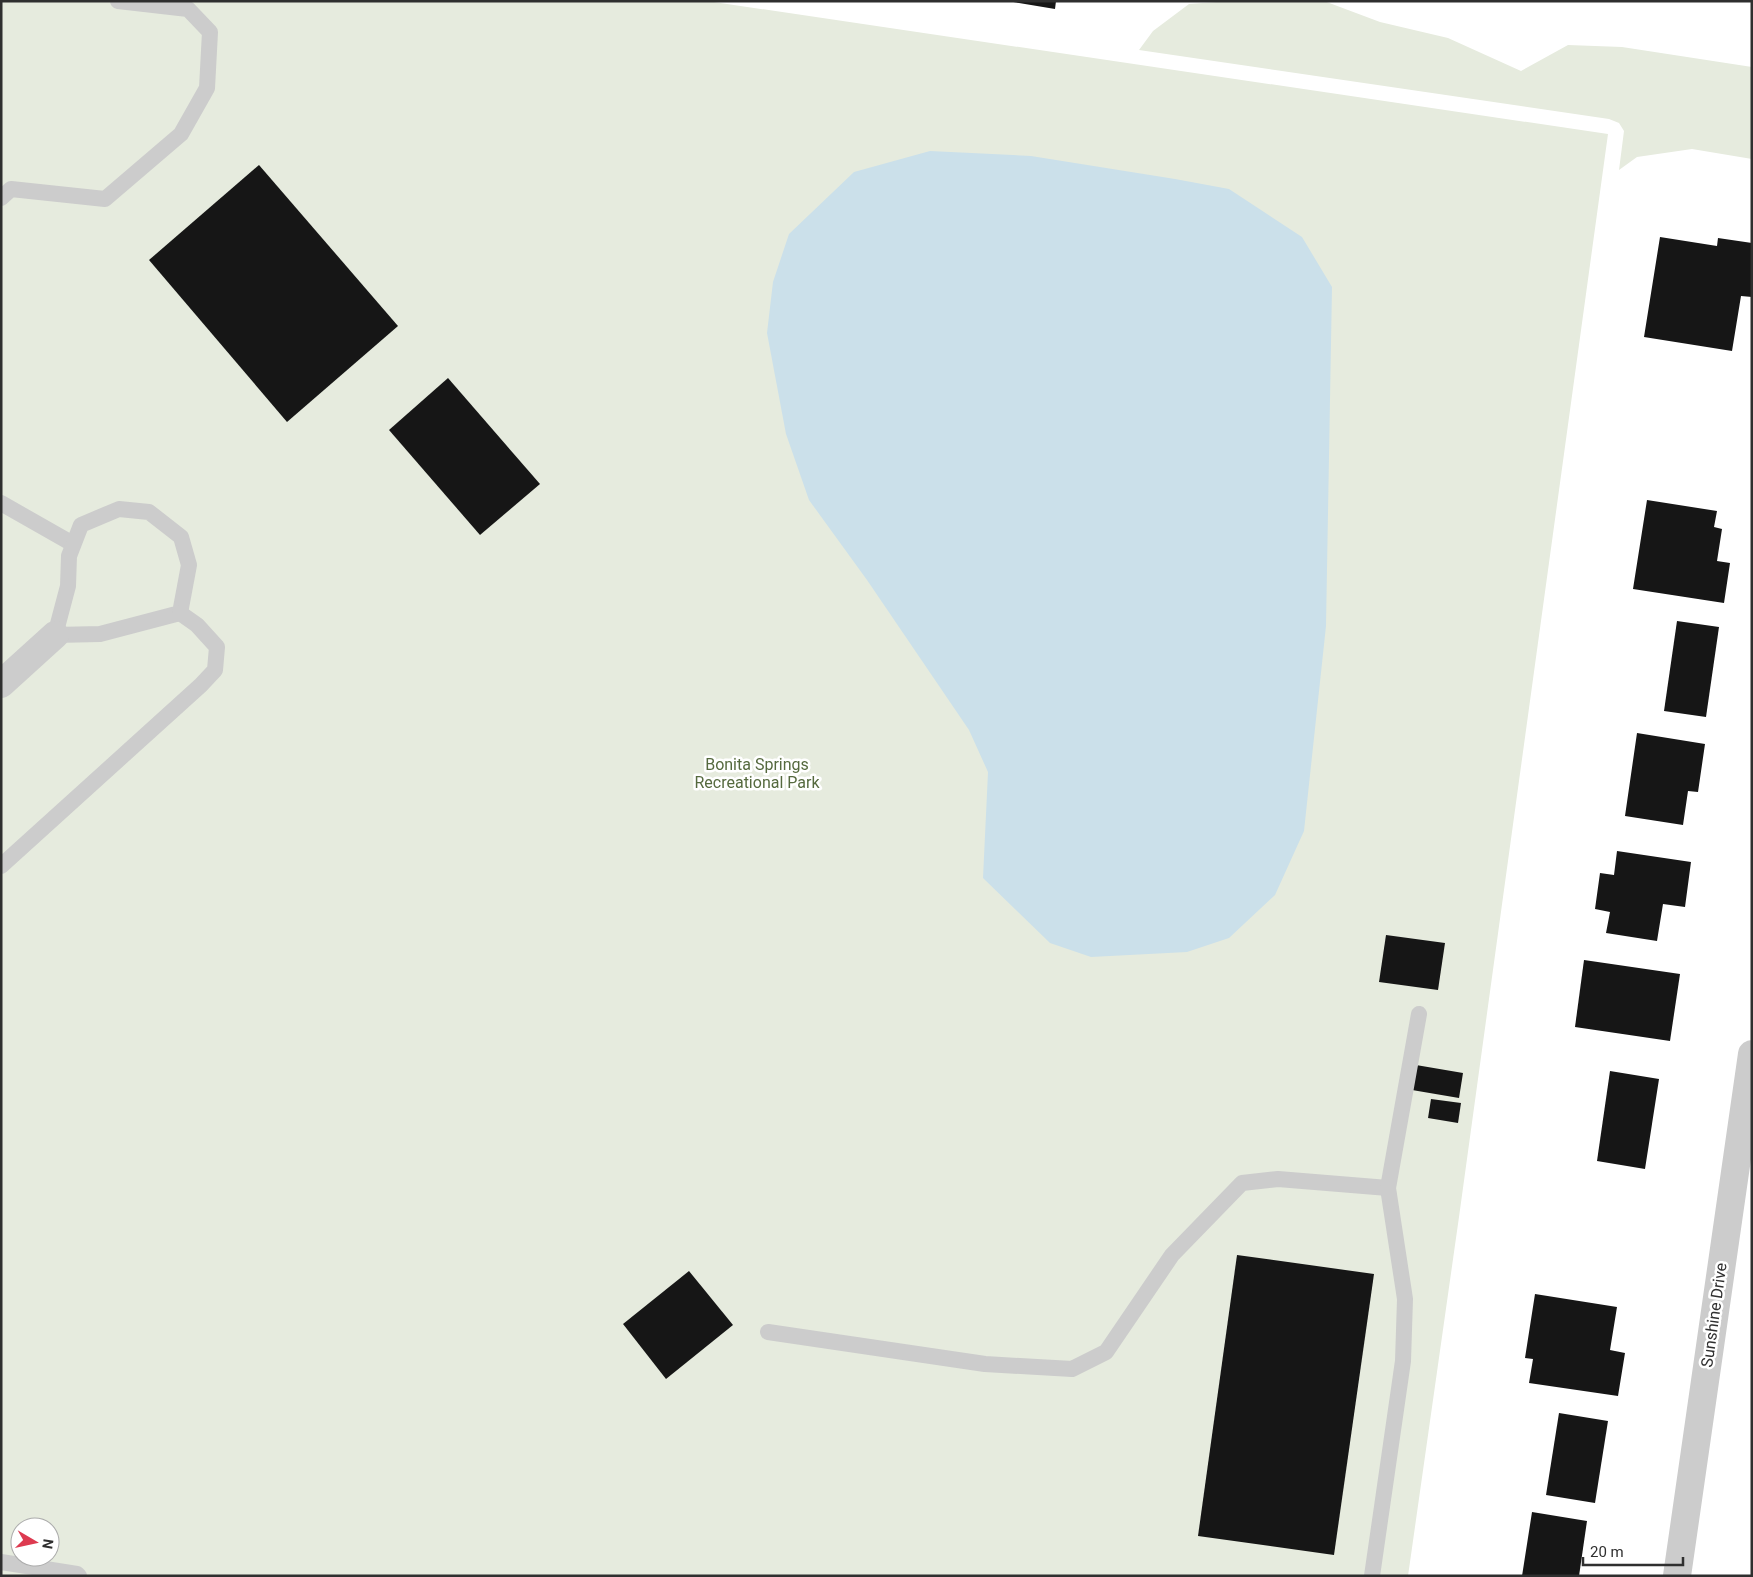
<svg xmlns="http://www.w3.org/2000/svg" width="1753" height="1577" font-family="Roboto,sans-serif">
	<style>
		.green { fill: #e6ebde; fill-rule: evenodd }
		.water { fill: #cbe0ea }
		.building { fill: #161616 }
		.lines { fill: none; stroke-linecap: round; stroke-linejoin: round }
		.lane { stroke: #ccc; stroke-width: 16 }
		.street { stroke: #ccc; stroke-width: 28 }
		.labels { text-anchor: middle; dominant-baseline: central; stroke-width: 5; stroke-linejoin: round; paint-order: stroke }
		.park-label { font-size: 16px; fill: #55693e; stroke: #fff }
		.street-label { font-size: 16px; fill: #2f2f2f; stroke: #fff }
	</style>
	<rect width="100%" height="100%" fill="#fff"/>
	<g class="green">
		<path d="M 1,1 L 707,1 L 1608,134 L 1459,1217 L 1408,1576 L 1,1576 ZM 20,1527 L 50,1527 L 50,1557 L 20,1557 Z"/>
		<path d="M 1231,1 L 1324,1 L 1380,22 L 1448,38 L 1521,71 L 1568,45 L 1622,47 L 1752,67 L 1752,159 L 1692,149 L 1637,157 L 1619,170 L 1624,131 L 1619,123 L 1609,119 L 1139,50 L 1153,31 L 1189,4 Z"/>
	</g>
	<path class="water" d="M 930,151 L 1031,156 L 1175,179 L 1229,189 L 1302,237 L 1332,287 L 1326,626 L 1304,831 L 1275,895 L 1229,938 L 1187,952 L 1091,957 L 1050,943 L 983,878 L 988,772 L 969,730 L 867,580 L 809,500 L 786,434 L 767,333 L 773,282 L 789,234 L 854,172 Z"/>
	<g class="building">
		<path d="M 1007,1 L 1056,1 L 1055,9 Z"/>
		<path d="M 259,165 L 398,326 L 287,422 L 149,260 Z"/>
		<path d="M 1660,237 L 1717,246 L 1718,238 L 1752,243 L 1752,297 L 1741,296 L 1732,351 L 1644,337 Z"/>
		<path d="M 448,378 L 540,484 L 480,535 L 389,430 Z"/>
		<path d="M 1647,500 L 1717,511 L 1714,527 L 1722,529 L 1717,561 L 1730,563 L 1724,603 L 1633,589 Z"/>
		<path d="M 1677,621 L 1719,627 L 1706,717 L 1664,711 Z"/>
		<path d="M 1637,733 L 1705,744 L 1698,792 L 1688,791 L 1683,825 L 1625,816 Z"/>
		<path d="M 1617,851 L 1691,862 L 1685,907 L 1663,904 L 1657,941 L 1606,933 L 1610,912 L 1595,909 L 1600,873 L 1614,875 Z"/>
		<path d="M 1386,935 L 1445,943 L 1438,990 L 1379,982 Z"/>
		<path d="M 1584,960 L 1680,974 L 1670,1041 L 1575,1027 Z"/>
		<path d="M 1416,1065 L 1463,1073 L 1459,1098 L 1412,1090 Z"/>
		<path d="M 1610,1071 L 1659,1079 L 1645,1169 L 1597,1161 Z"/>
		<path d="M 1431,1099 L 1461,1103 L 1458,1123 L 1428,1118 Z"/>
		<path d="M 1237,1255 L 1374,1274 L 1334,1555 L 1198,1536 Z"/>
		<path d="M 689,1271 L 733,1325 L 666,1379 L 623,1324 Z"/>
		<path d="M 1535,1294 L 1617,1307 L 1610,1350 L 1625,1353 L 1618,1396 L 1529,1383 L 1533,1359 L 1525,1358 Z"/>
		<path d="M 1559,1413 L 1608,1421 L 1595,1503 L 1546,1495 Z"/>
		<path d="M 1532,1512 L 1587,1521 L 1579,1576 L 1522,1576 Z"/>
	</g>
	<g class="lines">
		<g class="lane">
			<path d="M 1,198 L 11,189 L 105,199 L 181,134 L 207,88 L 210,32 L 188,9 L 118,1"/>
			<path d="M 1,503 L 73,544"/>
			<path d="M 119,509 L 149,512 L 181,537 L 189,565 L 180,613 L 100,634 L 55,635 L 68,586 L 69,556 L 81,525 Z"/>
			<path d="M 1,866 L 201,685 L 215,670 L 217,647 L 197,625 L 180,613"/>
			<path d="M 768,1332 L 985,1364 L 1072,1369 L 1106,1352 L 1172,1255 L 1242,1183 L 1278,1179 L 1388,1188"/>
			<path d="M 1,1562 L 77,1574 L 79,1576"/>
			<path d="M 1372,1576 L 1403,1361 L 1405,1299 L 1388,1188 L 1419,1014"/>
		</g>
		<g class="street">
			<path d="M 1,684 L 55,635"/>
			<path d="M 1677,1576 L 1752,1054"/>
		</g>
	</g>
	<g class="labels">
		<g class="park-label">
			<text x="757" y="764">Bonita Springs<tspan x="757" dy="18">Recreational Park</tspan></text>
		</g>
		<g class="street-label">
			<text transform="translate(1714 1315) rotate(-82)">Sunshine Drive</text>
		</g>
	</g>
	<rect width="1753" height="1577" fill="none" stroke="#2f2f2f" stroke-width="5"/>
	<g transform="translate(35 1542) rotate(99)"><circle r="24" fill="#ffffff" stroke="#acacac"/>
	<path d="M0-4L9 19L0 12L-9 19Z" fill="#dd3a50"/>
	<text y="-8" font-size="14" font-weight="bold" text-anchor="middle" fill="#2f2f2f">N</text>
	</g>
	<path d="M1583 1557v8h100v-8" fill="none" stroke="#2f2f2f" stroke-width="2.5"/>
	<text x="1590" y="1557" font-size="15" fill="#2f2f2f" stroke="#ffffff" stroke-width="4" paint-order="stroke">20 m</text>
</svg>
